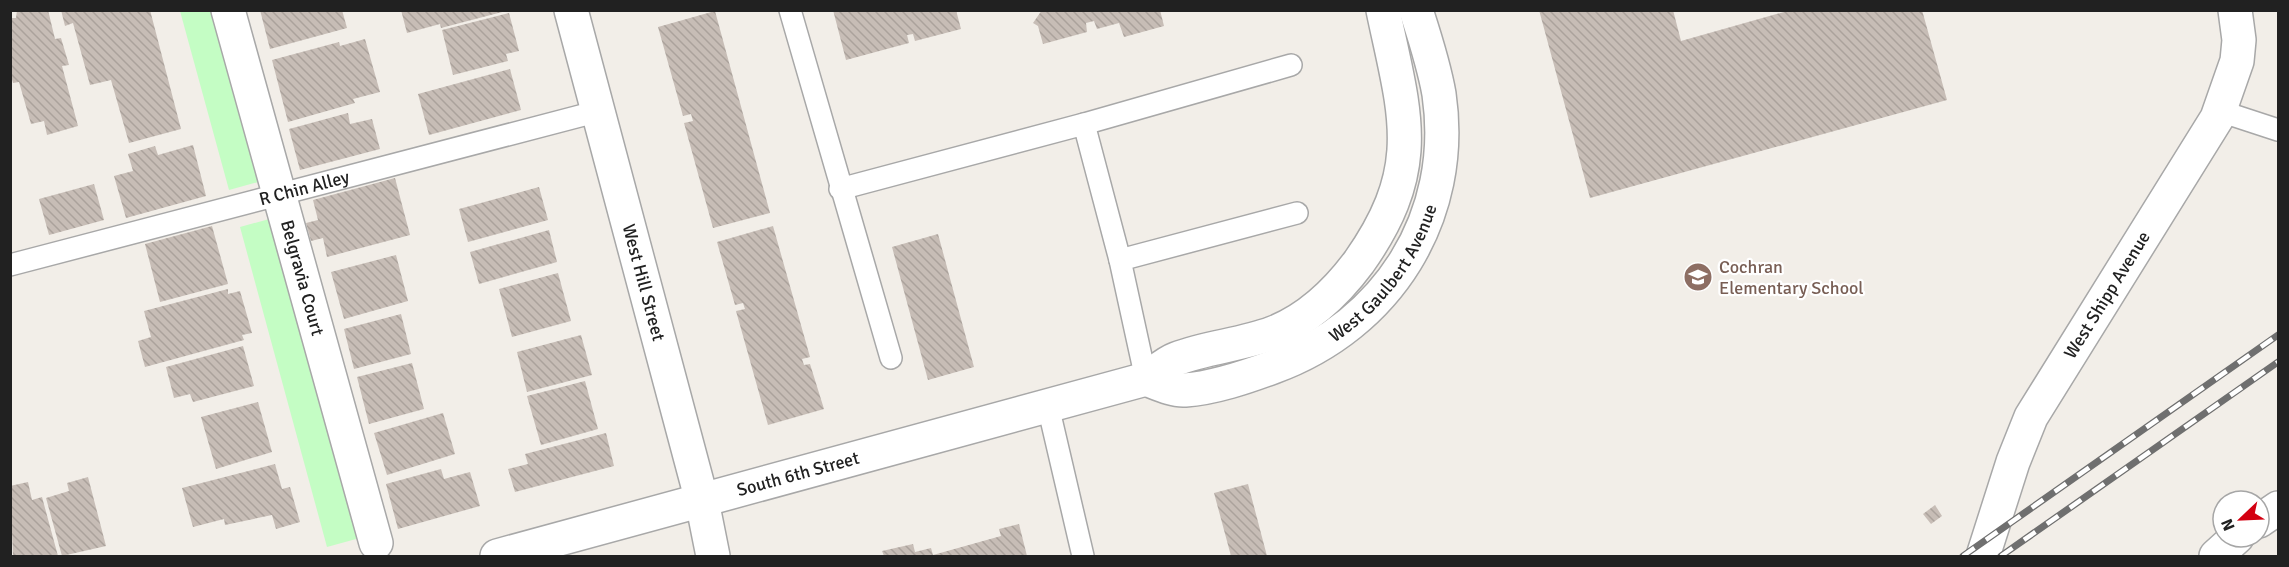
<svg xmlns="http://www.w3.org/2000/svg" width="2289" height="567" font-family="Signika,sans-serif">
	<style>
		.park { fill: #c4fdc4 }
		.building { fill: url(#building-back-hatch) }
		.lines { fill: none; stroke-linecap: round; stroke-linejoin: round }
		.service-casing { stroke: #a8a8a8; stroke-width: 24 }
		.minor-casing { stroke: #a8a8a8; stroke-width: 36 }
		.tertiary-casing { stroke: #a8a8a8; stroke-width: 36 }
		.service { stroke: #fff; stroke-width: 21 }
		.minor { stroke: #fff; stroke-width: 33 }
		.tertiary { stroke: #fff; stroke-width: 33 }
		.rail-casing { stroke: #6f6f6f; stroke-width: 7 }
		.rail { stroke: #fff; stroke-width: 4.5; stroke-dasharray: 14; stroke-linecap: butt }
		.labels { text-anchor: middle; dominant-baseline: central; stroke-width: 4.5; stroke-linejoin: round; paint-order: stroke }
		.street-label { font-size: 18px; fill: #212121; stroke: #fff }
		.education-label { font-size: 18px; fill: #785e54; stroke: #fff; text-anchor: start }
	</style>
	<defs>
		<pattern id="building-back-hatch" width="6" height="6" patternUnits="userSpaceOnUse" patternTransform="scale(1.5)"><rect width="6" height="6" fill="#c7bdb6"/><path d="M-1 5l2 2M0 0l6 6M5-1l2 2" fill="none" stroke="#aba29c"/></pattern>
	</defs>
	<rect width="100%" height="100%" fill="#f2eee8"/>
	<g class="park">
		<path d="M 180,11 L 223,11 L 269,179 L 229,190 Z"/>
		<path d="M 280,216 L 367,536 L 327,547 L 240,227 Z"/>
	</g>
	<g class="building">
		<path d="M 17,10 L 48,10 L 55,39 L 61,38 L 69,65 L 62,66 L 78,126 L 47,135 L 44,121 L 31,124 L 19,82 L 13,83 L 10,72 L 10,18 L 16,18 Z"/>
		<path d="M 61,10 L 150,10 L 181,129 L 129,143 L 111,80 L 90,85 L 73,23 L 65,26 Z"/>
		<path d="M 260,10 L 342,10 L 347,28 L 270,49 Z"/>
		<path d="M 401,10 L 505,10 L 506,11 L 441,28 L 440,24 L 407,33 Z"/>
		<path d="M 833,10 L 956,10 L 961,29 L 915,41 L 913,34 L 907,35 L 909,43 L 846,60 Z"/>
		<path d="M 1042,10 L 1160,10 L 1164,26 L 1124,37 L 1119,23 L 1097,29 L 1094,21 L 1086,23 L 1087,32 L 1043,44 L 1038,26 L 1033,23 Z"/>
		<path d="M 1539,10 L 1673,10 L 1681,41 L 1791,10 L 1922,10 L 1947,100 L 1590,198 Z"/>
		<path d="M 715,11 L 770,213 L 713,228 L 684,123 L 693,121 L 691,114 L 683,116 L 658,27 Z"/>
		<path d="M 509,13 L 519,51 L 506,54 L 508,61 L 453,75 L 442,30 Z"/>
		<path d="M 365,39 L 380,92 L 353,99 L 355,103 L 288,122 L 272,60 L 339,42 L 340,46 Z"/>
		<path d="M 510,69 L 521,110 L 429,135 L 418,94 Z"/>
		<path d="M 348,113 L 350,124 L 372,119 L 380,149 L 300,170 L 289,129 Z"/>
		<path d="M 193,145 L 206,196 L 126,218 L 114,176 L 133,171 L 128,154 L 155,146 L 158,155 Z"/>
		<path d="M 395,178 L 410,235 L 327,257 L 323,238 L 311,241 L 306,223 L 318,220 L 313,200 Z"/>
		<path d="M 94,184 L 104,220 L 49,235 L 39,199 Z"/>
		<path d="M 539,187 L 548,220 L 468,242 L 459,209 Z"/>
		<path d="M 212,226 L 228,284 L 160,302 L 145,244 Z"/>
		<path d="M 773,226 L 810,357 L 802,359 L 804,365 L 810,364 L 824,409 L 768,425 L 736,311 L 745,309 L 743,303 L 735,305 L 717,242 Z"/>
		<path d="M 549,230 L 557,262 L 479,284 L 470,252 Z"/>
		<path d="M 938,234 L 974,367 L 928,380 L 892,247 Z"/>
		<path d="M 396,255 L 408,301 L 344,319 L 331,272 Z"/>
		<path d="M 558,273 L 571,321 L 512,337 L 499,289 Z"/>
		<path d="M 228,289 L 228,294 L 240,291 L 252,333 L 242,335 L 244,340 L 145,367 L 138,341 L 151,337 L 144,311 Z"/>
		<path d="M 401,314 L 411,354 L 354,369 L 344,329 Z"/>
		<path d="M 581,335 L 592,375 L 527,392 L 517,352 Z"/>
		<path d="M 243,346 L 254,386 L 193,402 L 190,394 L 174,398 L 166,367 Z"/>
		<path d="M 412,363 L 424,409 L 369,424 L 357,377 Z"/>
		<path d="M 585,381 L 598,429 L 541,445 L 527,396 Z"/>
		<path d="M 258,402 L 272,452 L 216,469 L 201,417 Z"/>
		<path d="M 443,413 L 455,454 L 387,475 L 374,433 Z"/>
		<path d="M 606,433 L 614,466 L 515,492 L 508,469 L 528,464 L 525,454 Z"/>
		<path d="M 275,464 L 282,489 L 290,487 L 300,522 L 276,529 L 272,515 L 225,525 L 224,519 L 193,527 L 182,488 Z"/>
		<path d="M 441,469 L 444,479 L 470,472 L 480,506 L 398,529 L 386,484 Z"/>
		<path d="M 88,477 L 106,546 L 62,556 L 46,498 L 69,491 L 67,483 Z"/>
		<path d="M 28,482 L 32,500 L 42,497 L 58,556 L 13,556 L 10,486 Z"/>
		<path d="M 1248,484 L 1267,556 L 1231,556 L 1214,493 Z"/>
		<path d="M 1935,505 L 1942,516 L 1931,524 L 1923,514 Z"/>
		<path d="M 1019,524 L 1027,556 L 884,556 L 882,551 L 913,544 L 915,552 L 931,548 L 933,555 L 1001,536 L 999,529 Z"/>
	</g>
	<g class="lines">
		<g class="service-casing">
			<g id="service">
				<path d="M 790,10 L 891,358"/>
				<path d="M 2220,111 L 2278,130"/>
				<path d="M 1084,124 L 1291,65"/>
				<path d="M 840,189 L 1084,124 L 1120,260 L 1146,379"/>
				<path d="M 1120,260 L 1297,213"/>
				<path id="s1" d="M 10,265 L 599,111"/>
				<path d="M 1048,406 L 1083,556"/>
			</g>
		</g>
		<g class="minor-casing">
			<g id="minor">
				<path id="s2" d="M 228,10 L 376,543"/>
				<path id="s3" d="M 1146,379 C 1157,383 1173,391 1185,390 C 1214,388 1246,377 1273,367 C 1388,325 1457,216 1439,94 C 1434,65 1425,38 1416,10"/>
				<path d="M 2259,521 L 2278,508"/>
				<path id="s4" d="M 497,556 L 1146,379 C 1155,373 1165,363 1176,359 C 1207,347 1242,345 1273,333 C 1309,319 1336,293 1359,262 C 1426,167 1405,115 1383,10"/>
				<path id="s5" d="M 1983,556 L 2013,462 L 2031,417 L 2217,118 L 2237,61 L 2239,40 L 2235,10"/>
				<path d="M 2216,556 L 2237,537"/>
			</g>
		</g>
		<g class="tertiary-casing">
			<g id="tertiary">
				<path id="s6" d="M 571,10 L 702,501 L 713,556"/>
			</g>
		</g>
		<use href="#service" class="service"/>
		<use href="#minor" class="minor"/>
		<use href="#tertiary" class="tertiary"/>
		<g class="rail-casing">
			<g id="rail">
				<path d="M 1963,556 L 2278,335"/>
				<path d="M 2001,556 L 2278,362"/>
			</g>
		</g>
		<use href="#rail" class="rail"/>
	</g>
	<defs>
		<g id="school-disc" transform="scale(1.5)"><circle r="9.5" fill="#8d6e63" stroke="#fff"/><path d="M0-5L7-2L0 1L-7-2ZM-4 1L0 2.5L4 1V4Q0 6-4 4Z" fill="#fff"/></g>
	</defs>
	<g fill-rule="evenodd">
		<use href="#school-disc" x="1698" y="277"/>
	</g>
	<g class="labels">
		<g class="street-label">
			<text stroke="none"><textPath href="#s1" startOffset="304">R Chin Alley</textPath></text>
			<text stroke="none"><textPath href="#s3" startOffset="282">West Gaulbert Avenue</textPath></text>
			<text stroke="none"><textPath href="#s2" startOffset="278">Belgravia Court</textPath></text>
			<text stroke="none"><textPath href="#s6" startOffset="282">West Hill Street</textPath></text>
			<text stroke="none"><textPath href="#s5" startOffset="291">West Shipp Avenue</textPath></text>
			<text stroke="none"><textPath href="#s4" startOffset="312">South 6th Street</textPath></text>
		</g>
		<g class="education-label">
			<text x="1719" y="267">Cochran<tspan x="1719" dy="21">Elementary School</tspan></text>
		</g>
	</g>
	<rect width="2289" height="567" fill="none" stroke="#212121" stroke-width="24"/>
	<g transform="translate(2241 519) rotate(247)"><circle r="28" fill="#ffffff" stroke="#a6a6a6" stroke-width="1.5"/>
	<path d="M0-4.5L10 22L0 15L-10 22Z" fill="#d30011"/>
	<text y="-9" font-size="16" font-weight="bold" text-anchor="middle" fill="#212121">N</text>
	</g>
</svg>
